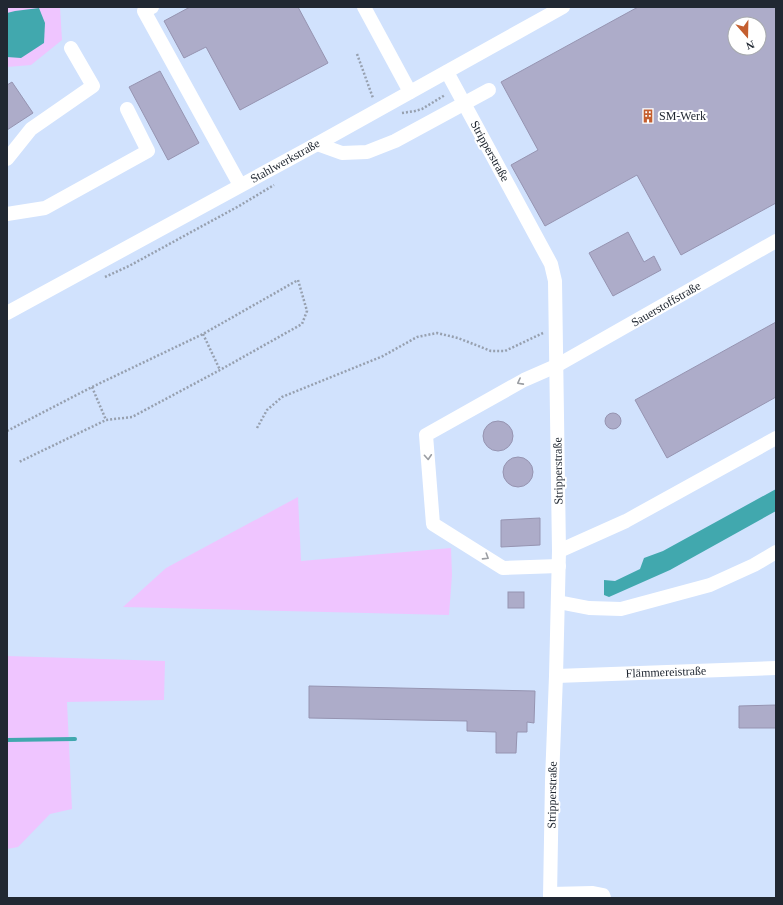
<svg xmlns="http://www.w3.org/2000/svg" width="783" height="905" font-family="Georgia,serif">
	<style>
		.built { fill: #d1e2fd; fill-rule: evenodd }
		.green { fill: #efc5ff }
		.water { fill: #41a8ae }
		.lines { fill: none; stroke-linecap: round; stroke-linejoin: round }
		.stream { stroke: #41a8ae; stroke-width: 4 }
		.building { fill: #adacc9; stroke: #9694b1; fill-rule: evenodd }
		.path { stroke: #97a0af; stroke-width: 2.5; stroke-dasharray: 2 2; stroke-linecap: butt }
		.minor { stroke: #fff; stroke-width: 14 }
		.oneway { stroke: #9b9ea3 }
		.labels { text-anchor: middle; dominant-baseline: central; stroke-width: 4; stroke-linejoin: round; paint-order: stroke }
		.poi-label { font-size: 12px; fill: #212832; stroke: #fff; text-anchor: start }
		.street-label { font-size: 12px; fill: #212832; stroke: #fff }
	</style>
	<rect width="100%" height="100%" fill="#dfe9fa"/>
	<path class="built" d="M 7,7 L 776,7 L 776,898 L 7,898 ZM 735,24 L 759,24 L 759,48 L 735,48 Z"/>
	<g class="green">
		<path d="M 7,7 L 60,7 L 62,40 L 31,65 L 7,67 Z"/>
		<path d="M 298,497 L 301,561 L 451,548 L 452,575 L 449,615 L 123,607 L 166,568 Z"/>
		<path d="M 7,656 L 165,661 L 164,700 L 67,702 L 72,809 L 50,814 L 18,847 L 7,849 Z"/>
	</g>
	<g class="water">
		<path d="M 39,8 L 45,23 L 44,43 L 21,58 L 7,57 L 7,13 L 15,11 Z"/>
		<path d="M 776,489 L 776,511 L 670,570 L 609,597 L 604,595 L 604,580 L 615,581 L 640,569 L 644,558 L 663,551 Z"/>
	</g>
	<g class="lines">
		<path class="stream" d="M 7,740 L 75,739"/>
	</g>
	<g class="building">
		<path d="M 190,7 L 298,7 L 328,63 L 240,110 L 206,47 L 184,58 L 164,21 Z"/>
		<path d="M 638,7 L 776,7 L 776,203 L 681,255 L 637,175 L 545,226 L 511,165 L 538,150 L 501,82 ZM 735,24 L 759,24 L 759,48 L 735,48 Z"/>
		<path d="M 160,71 L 199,143 L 168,160 L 129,87 Z"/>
		<path d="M 12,82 L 33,113 L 7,130 L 7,85 Z"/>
		<path d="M 628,232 L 644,262 L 654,256 L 661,270 L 613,296 L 589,253 Z"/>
		<path d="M 776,322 L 776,397 L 667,458 L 635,400 Z"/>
		<circle cx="613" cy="421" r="8"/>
		<circle cx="498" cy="436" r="15"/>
		<circle cx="518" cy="472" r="15"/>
		<path d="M 540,518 L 540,545 L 501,547 L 501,520 Z"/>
		<rect x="508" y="592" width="16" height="16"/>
		<path d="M 309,686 L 535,691 L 534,723 L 527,722 L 527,732 L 517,732 L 516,753 L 496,753 L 496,732 L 467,731 L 467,721 L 309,718 Z"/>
		<path d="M 776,705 L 776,728 L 739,728 L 739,706 Z"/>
	</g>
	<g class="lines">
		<g class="path">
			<path d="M 357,54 L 373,98"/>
			<path d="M 402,113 L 415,111 L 422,109 L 445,95"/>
			<path d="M 105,277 L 129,266 L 239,206 L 274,185"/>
			<path d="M 203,334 L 220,370"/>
			<path d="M 92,387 L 106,420"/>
			<path d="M 257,428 L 267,410 L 282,397 L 383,356 L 417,337 L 437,333 L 458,338 L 491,351 L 505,351 L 543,333"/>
			<path d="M 7,431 L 92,387 L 203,334 L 298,280 L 307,311 L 302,324 L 220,370 L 132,417 L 106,420 L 19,462"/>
		</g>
		<g class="minor">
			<path d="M 152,7 L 144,11 L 240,185"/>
			<path d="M 364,7 L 410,92"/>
			<path d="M 447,72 L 551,264 L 555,281 L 559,551 L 556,676 L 552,780 L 550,898"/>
			<path d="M 317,144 L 342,153 L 367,152 L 395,141 L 489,90"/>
			<path d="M 7,159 L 31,129 L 93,86 L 71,48"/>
			<path d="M 7,214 L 45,208 L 148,151 L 127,109"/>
			<path d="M 7,313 L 317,144 L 563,7"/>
			<path d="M 559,551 L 626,521 L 776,438"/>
			<path d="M 559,566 L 503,568 L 433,524 L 426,435 L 524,380 L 556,366 L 776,241"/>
			<path d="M 558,602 L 589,608 L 621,609 L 710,585 L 754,565 L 776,552"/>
			<path d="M 556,676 L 776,668"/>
			<path d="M 550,894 L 593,893 L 603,895 L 604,898"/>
		</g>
	</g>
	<defs><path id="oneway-chevron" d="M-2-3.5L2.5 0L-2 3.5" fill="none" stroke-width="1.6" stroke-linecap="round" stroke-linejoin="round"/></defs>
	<g class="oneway">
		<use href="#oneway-chevron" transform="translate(520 382) rotate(152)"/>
		<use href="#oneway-chevron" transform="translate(428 457) rotate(86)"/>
		<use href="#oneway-chevron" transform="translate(486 557) rotate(32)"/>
	</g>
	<defs>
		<g id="building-bare" transform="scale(1.08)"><path d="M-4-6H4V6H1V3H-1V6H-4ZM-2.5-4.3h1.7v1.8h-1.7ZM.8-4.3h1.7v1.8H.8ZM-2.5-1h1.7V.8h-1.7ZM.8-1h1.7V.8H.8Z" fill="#c45e2f" stroke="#fff" stroke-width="2.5" paint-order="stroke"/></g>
	</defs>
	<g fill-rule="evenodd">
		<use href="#building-bare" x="648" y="116"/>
	</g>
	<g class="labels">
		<g class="poi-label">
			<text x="659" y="116">SM-Werk</text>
		</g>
		<g class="street-label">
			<text transform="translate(490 151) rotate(61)">Stripperstraße</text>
			<text transform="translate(285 161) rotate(-29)">Stahlwerkstraße</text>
			<text transform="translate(666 304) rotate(-30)">Sauerstoffstraße</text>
			<text transform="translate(558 471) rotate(-91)">Stripperstraße</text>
			<text transform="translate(666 672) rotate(-2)">Flämmereistraße</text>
			<text transform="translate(552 795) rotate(-89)">Stripperstraße</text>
		</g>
	</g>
	<rect width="783" height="905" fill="none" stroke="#212832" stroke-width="16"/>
	<g transform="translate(747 36) rotate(160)"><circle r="19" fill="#ffffff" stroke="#a6a9ad"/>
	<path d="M0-3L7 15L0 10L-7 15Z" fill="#c45e2f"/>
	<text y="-6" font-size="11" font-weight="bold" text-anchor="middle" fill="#212832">N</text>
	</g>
</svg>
